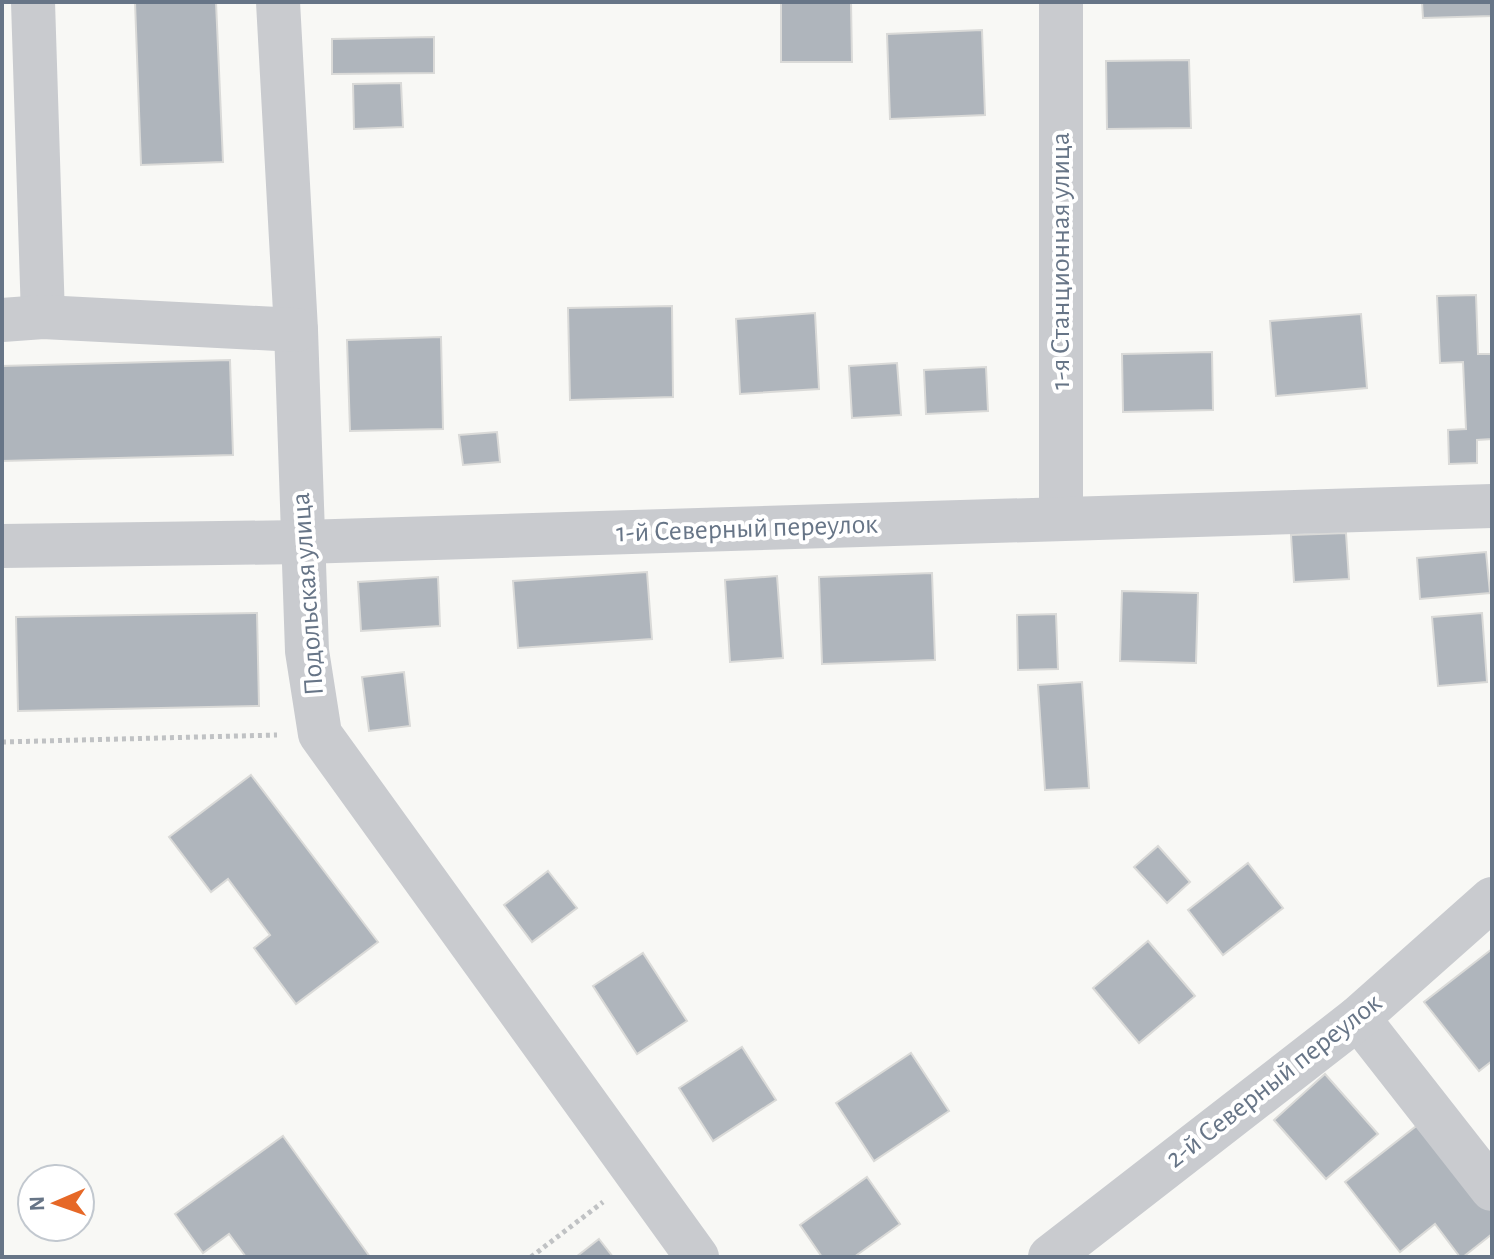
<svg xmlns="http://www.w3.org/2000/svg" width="1494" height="1259" font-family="'Alegreya Sans',sans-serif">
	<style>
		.building { fill: #afb5bc; stroke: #dadad8; stroke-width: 2 }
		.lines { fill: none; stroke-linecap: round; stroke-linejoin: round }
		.path { stroke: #c0c2c4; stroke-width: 5; stroke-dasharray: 4 4; stroke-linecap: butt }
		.minor { stroke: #c9cbcf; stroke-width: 44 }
		.labels { text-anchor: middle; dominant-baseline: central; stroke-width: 8; stroke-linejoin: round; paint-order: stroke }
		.street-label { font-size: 28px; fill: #677587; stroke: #fff }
	</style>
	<rect width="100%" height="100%" fill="#f8f8f5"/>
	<g class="building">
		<path d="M 135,2 L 216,2 L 223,162 L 141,165 Z"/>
		<path d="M 781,2 L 851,2 L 852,62 L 781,62 Z"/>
		<path d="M 1422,2 L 1492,2 L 1492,16 L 1423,18 Z"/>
		<path d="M 982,30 L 985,115 L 890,119 L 887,34 Z"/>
		<path d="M 434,37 L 434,73 L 332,74 L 332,39 Z"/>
		<path d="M 1189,60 L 1191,128 L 1107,129 L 1106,61 Z"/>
		<path d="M 401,83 L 403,127 L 354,129 L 353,84 Z"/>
		<path d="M 1476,295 L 1478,354 L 1492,354 L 1492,439 L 1477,440 L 1477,463 L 1449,464 L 1448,430 L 1466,429 L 1463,362 L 1440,363 L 1437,296 Z"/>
		<path d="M 672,306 L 673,397 L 570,400 L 568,308 Z"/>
		<path d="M 815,313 L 819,389 L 740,394 L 736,319 Z"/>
		<path d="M 1361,314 L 1367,388 L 1276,396 L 1270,321 Z"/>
		<path d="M 441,337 L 443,429 L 350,431 L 347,340 Z"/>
		<path d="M 1212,352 L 1213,410 L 1123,412 L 1122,354 Z"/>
		<path d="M 230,360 L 233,455 L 2,461 L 2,366 Z"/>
		<path d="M 897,363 L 901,415 L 852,418 L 849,366 Z"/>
		<path d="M 986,367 L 988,411 L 926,414 L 924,370 Z"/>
		<path d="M 497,432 L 500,462 L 463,465 L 459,435 Z"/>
		<path d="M 1346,533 L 1349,579 L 1294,582 L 1291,535 Z"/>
		<path d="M 1486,552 L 1490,593 L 1420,599 L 1417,558 Z"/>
		<path d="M 647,572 L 652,639 L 518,648 L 513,581 Z"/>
		<path d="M 932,573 L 935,660 L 822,664 L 819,577 Z"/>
		<path d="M 777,576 L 783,658 L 730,662 L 725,580 Z"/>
		<path d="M 438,577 L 440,626 L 361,631 L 358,582 Z"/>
		<path d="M 1122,591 L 1198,593 L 1196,663 L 1120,661 Z"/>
		<path d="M 257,613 L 259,706 L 18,711 L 16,617 Z"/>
		<path d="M 1482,613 L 1487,682 L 1438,686 L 1432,617 Z"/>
		<path d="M 1056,614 L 1058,669 L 1018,670 L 1017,615 Z"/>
		<path d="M 404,672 L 410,726 L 369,731 L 362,677 Z"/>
		<path d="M 1082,682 L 1089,788 L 1045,790 L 1038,685 Z"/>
		<path d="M 251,775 L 378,942 L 296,1004 L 254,948 L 270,935 L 228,879 L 211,892 L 169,837 Z"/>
		<path d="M 1158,846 L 1190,882 L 1167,903 L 1134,867 Z"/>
		<path d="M 1248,863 L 1283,908 L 1223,955 L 1188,910 Z"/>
		<path d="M 548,871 L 577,908 L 532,942 L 504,905 Z"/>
		<path d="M 1148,941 L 1195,996 L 1139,1043 L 1093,988 Z"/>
		<path d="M 1492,949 L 1492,1061 L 1479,1071 L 1424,1002 Z"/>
		<path d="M 643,953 L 687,1021 L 637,1054 L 593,986 Z"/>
		<path d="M 742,1047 L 776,1100 L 713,1141 L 679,1088 Z"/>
		<path d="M 911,1053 L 949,1111 L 874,1161 L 836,1103 Z"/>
		<path d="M 1325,1074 L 1378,1134 L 1326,1179 L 1274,1120 Z"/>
		<path d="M 1424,1120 L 1492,1205 L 1492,1234 L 1463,1257 L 1460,1257 L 1435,1224 L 1400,1252 L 1345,1182 Z"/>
		<path d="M 283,1136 L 370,1257 L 246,1257 L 229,1234 L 203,1253 L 175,1214 Z"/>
		<path d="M 867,1177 L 900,1224 L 854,1257 L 822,1257 L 800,1225 Z"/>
		<path d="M 599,1239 L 613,1257 L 576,1257 Z"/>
	</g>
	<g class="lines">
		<g class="path">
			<path d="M 2,742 L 277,735"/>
			<path d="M 531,1257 L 603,1202"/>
		</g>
		<g class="minor">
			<path d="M 33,2 L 43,317"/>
			<path d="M 278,2 L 296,330 L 307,651 L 320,734 L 697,1257"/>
			<path d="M 1061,2 L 1061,519"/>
			<path d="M 2,320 L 43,317 L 296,330"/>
			<path d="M 2,546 L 302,542 L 1492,506"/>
			<path d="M 1358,1018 L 1492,1189"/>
			<path d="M 1050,1257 L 1358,1018 L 1492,899"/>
		</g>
	</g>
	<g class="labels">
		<g class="street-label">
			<text transform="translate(1061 261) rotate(-90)">1-я Станционная улица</text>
			<text transform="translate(747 529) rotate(-2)">1-й Северный переулок</text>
			<text transform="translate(308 594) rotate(-94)">Подольская улица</text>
			<text transform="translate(1274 1081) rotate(-38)">2-й Северный переулок</text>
		</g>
	</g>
	<rect width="1494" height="1259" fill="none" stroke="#677587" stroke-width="8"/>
	<g transform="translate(56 1203) rotate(268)"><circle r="38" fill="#ffffff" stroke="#c2c8cf" stroke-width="2"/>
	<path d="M0-6L14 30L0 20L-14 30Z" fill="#e66827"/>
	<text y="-12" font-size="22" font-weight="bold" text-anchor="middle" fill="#677587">N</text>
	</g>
</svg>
